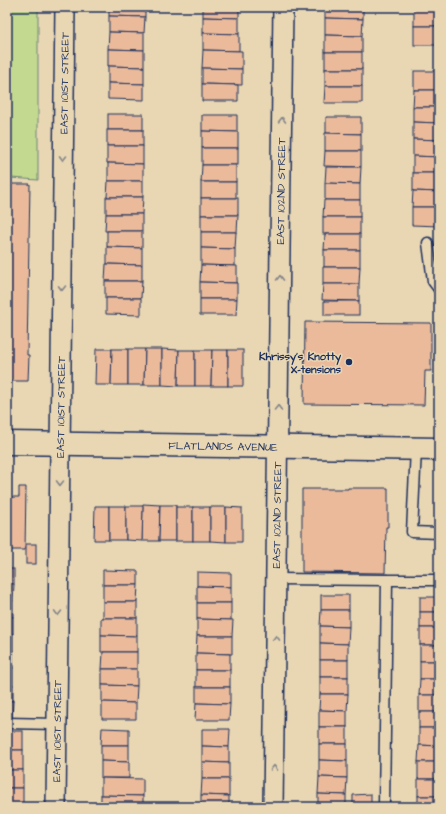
<svg xmlns="http://www.w3.org/2000/svg" width="446" height="814" font-family="'Architects Daughter',sans-serif">
	<style>
		.green { fill: #c2d98f; stroke: #6e8476 }
		.building { fill: #eaba9a; stroke: #1b2f5e }
		.lines { fill: none; stroke-linecap: round; stroke-linejoin: round }
		.lane-casing { stroke: #1b2f5e; stroke-width: 13 }
		.street-casing { stroke: #1b2f5e; stroke-width: 22 }
		.secondary-casing { stroke: #1b2f5e; stroke-width: 25 }
		.lane { stroke: #e9d7b4; stroke-width: 10 }
		.street { stroke: #e9d7b4; stroke-width: 19 }
		.secondary { stroke: #e9d7b4; stroke-width: 22 }
		.oneway { stroke: #828389 }
		.poi-dot { fill: #1b2f5e; stroke: #e9d7b4; stroke-width: 1.5 }
		.labels { text-anchor: middle; dominant-baseline: central; stroke-width: 3; stroke-linejoin: round; paint-order: stroke }
		.street-label { font-size: 11px; fill: #1b2f5e; stroke: #e9d7b4 }
		.poi-label { font-size: 11px; font-weight: bold; fill: #1b2f5e; stroke: #e9d7b4; text-anchor: end }
	</style>
	<rect width="100%" height="100%" fill="#e9d7b4"/>
	<filter id="ink" filterUnits="userSpaceOnUse"><feTurbulence type="fractalNoise" baseFrequency=".025" numOctaves="2"/><feDisplacementMap in="SourceGraphic" scale="8" xChannelSelector="R" yChannelSelector="G"/><feConvolveMatrix kernelMatrix="1 2 1 2 8 2 1 2 1" color-interpolation-filters="sRGB"/></filter>
	<g filter="url(#ink)">
		<path class="green" d="M 7,7 L 38,7 L 38,180 L 11,178 L 11,170 L 7,170 Z"/>
		<g class="building">
			<path d="M 109,7 L 145,7 L 145,17 L 109,16 Z"/>
			<path d="M 203,7 L 239,7 L 239,18 L 203,17 Z"/>
			<path d="M 325,7 L 363,7 L 363,19 L 325,18 Z"/>
			<rect x="414" y="7" width="25" height="2"/>
			<rect x="414" y="9" width="25" height="17"/>
			<path d="M 109,16 L 145,17 L 144,33 L 109,32 Z"/>
			<path d="M 203,17 L 239,18 L 239,34 L 203,33 Z"/>
			<path d="M 325,18 L 363,19 L 362,36 L 325,35 Z"/>
			<rect x="414" y="26" width="25" height="19"/>
			<path d="M 109,32 L 144,33 L 144,50 L 108,49 Z"/>
			<path d="M 203,33 L 239,34 L 239,51 L 203,50 Z"/>
			<path d="M 325,35 L 362,36 L 362,52 L 325,52 Z"/>
			<path d="M 108,49 L 144,50 L 144,67 L 108,66 Z"/>
			<path d="M 203,50 L 242,51 L 242,69 L 202,68 Z"/>
			<rect x="325" y="52" width="37" height="17"/>
			<path d="M 108,66 L 144,67 L 144,84 L 108,83 Z"/>
			<path d="M 202,68 L 242,69 L 242,85 L 202,84 Z"/>
			<rect x="325" y="69" width="37" height="17"/>
			<rect x="414" y="71" width="25" height="19"/>
			<path d="M 108,83 L 144,84 L 144,100 L 108,99 Z"/>
			<path d="M 202,84 L 238,85 L 238,101 L 202,101 Z"/>
			<path d="M 325,86 L 362,86 L 362,103 L 324,103 Z"/>
			<path d="M 414,90 L 439,90 L 439,107 L 413,107 Z"/>
			<path d="M 413,107 L 439,107 L 439,123 L 413,122 Z"/>
			<rect x="108" y="114" width="35" height="16"/>
			<path d="M 202,115 L 237,115 L 237,132 L 202,131 Z"/>
			<path d="M 326,117 L 361,117 L 361,134 L 326,133 Z"/>
			<path d="M 413,122 L 439,123 L 439,140 L 413,139 Z"/>
			<rect x="107" y="130" width="36" height="16"/>
			<path d="M 202,131 L 238,132 L 238,148 L 202,148 Z"/>
			<path d="M 325,133 L 361,134 L 361,151 L 325,151 Z"/>
			<path d="M 413,139 L 439,140 L 439,157 L 413,156 Z"/>
			<path d="M 107,146 L 143,146 L 143,164 L 107,163 Z"/>
			<rect x="202" y="148" width="36" height="17"/>
			<path d="M 325,151 L 361,151 L 361,167 L 324,166 Z"/>
			<path d="M 413,156 L 439,157 L 439,173 L 413,173 Z"/>
			<path d="M 108,163 L 143,164 L 143,181 L 108,181 Z"/>
			<path d="M 202,165 L 236,165 L 236,182 L 201,182 Z"/>
			<path d="M 326,167 L 361,167 L 360,184 L 325,183 Z"/>
			<path d="M 413,173 L 439,173 L 439,192 L 413,191 Z"/>
			<path d="M 7,174 L 9,175 L 9,184 L 30,184 L 27,355 L 29,355 L 28,381 L 7,381 Z"/>
			<path d="M 108,181 L 143,181 L 143,197 L 107,197 Z"/>
			<rect x="201" y="182" width="35" height="16"/>
			<path d="M 325,183 L 360,184 L 360,200 L 325,200 Z"/>
			<path d="M 413,191 L 439,192 L 439,207 L 412,207 Z"/>
			<path d="M 106,197 L 143,197 L 142,214 L 106,214 Z"/>
			<rect x="201" y="198" width="37" height="17"/>
			<path d="M 324,200 L 360,200 L 360,217 L 323,217 Z"/>
			<path d="M 412,207 L 439,207 L 439,226 L 412,225 Z"/>
			<path d="M 106,214 L 142,214 L 142,231 L 105,231 Z"/>
			<path d="M 201,215 L 238,215 L 237,232 L 201,232 Z"/>
			<rect x="323" y="217" width="37" height="17"/>
			<path d="M 107,231 L 142,231 L 142,248 L 107,247 Z"/>
			<path d="M 201,232 L 236,232 L 235,249 L 201,248 Z"/>
			<path d="M 325,234 L 360,234 L 360,250 L 324,250 Z"/>
			<path d="M 107,247 L 142,248 L 142,265 L 107,264 Z"/>
			<path d="M 201,248 L 235,249 L 235,266 L 201,265 Z"/>
			<rect x="324" y="250" width="36" height="17"/>
			<path d="M 106,264 L 142,265 L 142,281 L 105,281 Z"/>
			<path d="M 201,265 L 237,266 L 237,283 L 200,282 Z"/>
			<path d="M 323,267 L 360,267 L 359,284 L 323,284 Z"/>
			<path d="M 105,281 L 142,281 L 141,298 L 105,298 Z"/>
			<path d="M 200,282 L 237,283 L 237,299 L 200,299 Z"/>
			<path d="M 323,284 L 359,284 L 359,301 L 322,300 Z"/>
			<path d="M 106,298 L 141,298 L 141,315 L 106,314 Z"/>
			<path d="M 200,299 L 237,299 L 236,315 L 200,315 Z"/>
			<rect x="324" y="301" width="35" height="14"/>
			<path d="M 305,322 L 431,323 L 431,371 L 425,371 L 424,405 L 304,404 Z"/>
			<path d="M 96,349 L 112,349 L 111,385 L 95,385 Z"/>
			<path d="M 112,349 L 128,349 L 128,385 L 111,385 Z"/>
			<path d="M 128,349 L 145,349 L 144,385 L 128,385 Z"/>
			<path d="M 145,349 L 162,349 L 162,385 L 144,385 Z"/>
			<path d="M 162,349 L 179,350 L 178,386 L 162,385 Z"/>
			<path d="M 179,350 L 195,350 L 195,386 L 178,386 Z"/>
			<path d="M 195,350 L 212,350 L 211,386 L 195,386 Z"/>
			<path d="M 212,350 L 228,350 L 228,386 L 211,386 Z"/>
			<rect x="228" y="350" width="15" height="36"/>
			<path d="M 19,487 L 26,487 L 25,550 L 9,550 L 10,497 L 19,497 Z"/>
			<path d="M 348,488 L 388,488 L 388,527 L 386,527 L 385,573 L 302,572 L 302,489 L 348,489 Z"/>
			<path d="M 143,504 L 160,505 L 159,541 L 142,541 Z"/>
			<rect x="7" y="505" width="3" height="34"/>
			<path d="M 160,505 L 176,505 L 176,541 L 159,541 Z"/>
			<path d="M 95,506 L 109,506 L 109,540 L 94,540 Z"/>
			<rect x="109" y="506" width="17" height="34"/>
			<path d="M 126,506 L 143,506 L 142,541 L 126,540 Z"/>
			<rect x="176" y="507" width="17" height="34"/>
			<rect x="193" y="507" width="17" height="34"/>
			<path d="M 210,507 L 226,507 L 226,542 L 210,541 Z"/>
			<path d="M 226,507 L 242,508 L 242,542 L 226,542 Z"/>
			<rect x="26" y="544" width="10" height="20"/>
			<rect x="7" y="569" width="7" height="15"/>
			<path d="M 103,570 L 138,571 L 138,585 L 103,585 Z"/>
			<path d="M 197,572 L 231,573 L 231,587 L 197,586 Z"/>
			<path d="M 7,584 L 14,584 L 13,601 L 7,601 Z"/>
			<path d="M 103,585 L 138,585 L 137,602 L 103,602 Z"/>
			<path d="M 197,586 L 231,587 L 231,603 L 197,603 Z"/>
			<rect x="321" y="595" width="28" height="15"/>
			<rect x="420" y="597" width="19" height="15"/>
			<rect x="7" y="601" width="6" height="16"/>
			<rect x="103" y="602" width="34" height="16"/>
			<path d="M 197,603 L 231,603 L 231,620 L 197,619 Z"/>
			<path d="M 321,610 L 349,610 L 349,627 L 320,626 Z"/>
			<rect x="420" y="612" width="19" height="16"/>
			<rect x="7" y="617" width="6" height="17"/>
			<path d="M 101,618 L 137,618 L 137,636 L 101,635 Z"/>
			<path d="M 197,619 L 233,620 L 232,636 L 197,636 Z"/>
			<path d="M 320,626 L 349,627 L 348,644 L 320,643 Z"/>
			<rect x="420" y="628" width="19" height="17"/>
			<rect x="7" y="634" width="6" height="17"/>
			<path d="M 101,635 L 137,636 L 137,652 L 101,652 Z"/>
			<path d="M 197,636 L 232,636 L 232,654 L 196,653 Z"/>
			<path d="M 320,643 L 348,644 L 348,660 L 320,660 Z"/>
			<rect x="420" y="645" width="19" height="16"/>
			<rect x="7" y="651" width="6" height="17"/>
			<path d="M 103,652 L 137,652 L 137,669 L 102,669 Z"/>
			<path d="M 196,653 L 230,654 L 230,670 L 196,670 Z"/>
			<rect x="320" y="660" width="28" height="17"/>
			<rect x="420" y="661" width="19" height="18"/>
			<rect x="7" y="668" width="6" height="17"/>
			<path d="M 102,669 L 137,669 L 137,686 L 102,685 Z"/>
			<rect x="196" y="670" width="34" height="17"/>
			<rect x="320" y="677" width="28" height="17"/>
			<path d="M 420,679 L 439,679 L 439,695 L 419,695 Z"/>
			<rect x="7" y="685" width="6" height="16"/>
			<path d="M 102,685 L 137,686 L 136,703 L 102,702 Z"/>
			<path d="M 196,687 L 230,687 L 230,704 L 196,703 Z"/>
			<path d="M 320,694 L 348,694 L 347,711 L 319,710 Z"/>
			<rect x="419" y="695" width="20" height="17"/>
			<path d="M 7,701 L 13,701 L 12,718 L 7,718 Z"/>
			<path d="M 102,702 L 136,703 L 136,719 L 102,719 Z"/>
			<path d="M 196,703 L 230,704 L 229,720 L 195,720 Z"/>
			<path d="M 319,710 L 347,711 L 347,727 L 319,727 Z"/>
			<rect x="419" y="712" width="20" height="16"/>
			<rect x="319" y="727" width="28" height="17"/>
			<path d="M 102,728 L 129,729 L 129,745 L 101,745 Z"/>
			<path d="M 419,728 L 439,728 L 439,746 L 419,745 Z"/>
			<path d="M 202,729 L 230,729 L 229,747 L 202,746 Z"/>
			<rect x="7" y="731" width="16" height="19"/>
			<path d="M 319,744 L 347,744 L 347,761 L 319,760 Z"/>
			<path d="M 101,745 L 129,745 L 129,762 L 101,761 Z"/>
			<path d="M 419,745 L 439,746 L 439,762 L 418,762 Z"/>
			<path d="M 202,746 L 229,747 L 229,763 L 202,762 Z"/>
			<rect x="7" y="750" width="16" height="20"/>
			<path d="M 319,760 L 347,761 L 347,778 L 319,777 Z"/>
			<path d="M 101,761 L 129,762 L 129,778 L 101,778 Z"/>
			<path d="M 202,762 L 229,763 L 229,779 L 202,779 Z"/>
			<rect x="418" y="762" width="21" height="17"/>
			<rect x="7" y="770" width="16" height="18"/>
			<path d="M 319,777 L 347,778 L 346,795 L 318,794 Z"/>
			<path d="M 101,778 L 143,779 L 143,796 L 101,795 Z"/>
			<path d="M 202,779 L 229,779 L 229,796 L 201,795 Z"/>
			<rect x="418" y="779" width="21" height="17"/>
			<path d="M 7,788 L 23,788 L 23,806 L 7,807 Z"/>
			<path d="M 318,794 L 346,795 L 346,807 L 318,807 Z"/>
			<path d="M 371,794 L 371,807 L 353,807 L 353,795 Z"/>
			<path d="M 101,795 L 143,796 L 143,807 L 101,807 Z"/>
			<path d="M 201,795 L 229,796 L 229,807 L 201,807 Z"/>
			<rect x="418" y="796" width="21" height="11"/>
		</g>
		<g class="lines">
			<g class="lane-casing">
				<g id="lane">
					<path d="M 428,243 L 433,281 L 439,289"/>
					<path d="M 416,449 L 412,532 L 439,533"/>
					<path d="M 276,579 L 387,580"/>
					<path d="M 7,723 L 57,724"/>
					<path d="M 384,807 L 387,580 L 439,580"/>
				</g>
			</g>
			<g class="street-casing">
				<g id="street">
					<path id="s1" d="M 56,807 L 65,7"/>
					<path id="s2" d="M 273,807 L 283,7"/>
				</g>
			</g>
			<g class="secondary-casing">
				<g id="secondary">
					<path id="s3" d="M 7,443 L 439,449"/>
				</g>
			</g>
			<use href="#lane" class="lane"/>
			<use href="#street" class="street"/>
			<use href="#secondary" class="secondary"/>
		</g>
		<defs><path id="oneway-chevron" d="M-2-3.5L2.5 0L-2 3.5" fill="none" stroke-width="1.6" stroke-linecap="round" stroke-linejoin="round"/></defs>
		<g class="oneway">
			<use href="#oneway-chevron" transform="translate(282 120) rotate(-89)"/>
			<use href="#oneway-chevron" transform="translate(63 158) rotate(91)"/>
			<use href="#oneway-chevron" transform="translate(280 278) rotate(-89)"/>
			<use href="#oneway-chevron" transform="translate(62 288) rotate(91)"/>
			<use href="#oneway-chevron" transform="translate(278 408) rotate(-89)"/>
			<use href="#oneway-chevron" transform="translate(60 483) rotate(91)"/>
			<use href="#oneway-chevron" transform="translate(58 613) rotate(91)"/>
			<use href="#oneway-chevron" transform="translate(276 638) rotate(-89)"/>
			<use href="#oneway-chevron" transform="translate(274 768) rotate(-89)"/>
		</g>
	</g>
	<circle class="poi-dot" cx="349" cy="362" r="4"/>
	<g class="labels">
		<g class="street-label">
			<text stroke="none"><textPath href="#s1" startOffset="724">EAST 101ST STREET</textPath></text>
			<text stroke="none"><textPath href="#s2" startOffset="616">EAST 102ND STREET</textPath></text>
			<text stroke="none"><textPath href="#s1" startOffset="400">EAST 101ST STREET</textPath></text>
			<text stroke="none"><textPath href="#s3" startOffset="216">FLATLANDS AVENUE</textPath></text>
			<text stroke="none"><textPath href="#s2" startOffset="292">EAST 102ND STREET</textPath></text>
			<text stroke="none"><textPath href="#s1" startOffset="76">EAST 101ST STREET</textPath></text>
		</g>
		<g class="poi-label">
			<text x="341" y="356">Khrissy’s Knotty<tspan x="341" dy="13">X-tensions</tspan></text>
		</g>
	</g>
	<rect width="446" height="814" fill="none" stroke="#e9d7b4" stroke-width="24"/>
	<rect x="12" y="12" width="422" height="790" fill="none" stroke="#1b2f5e" stroke-width="1.5" filter="url(#ink)"/>
</svg>
